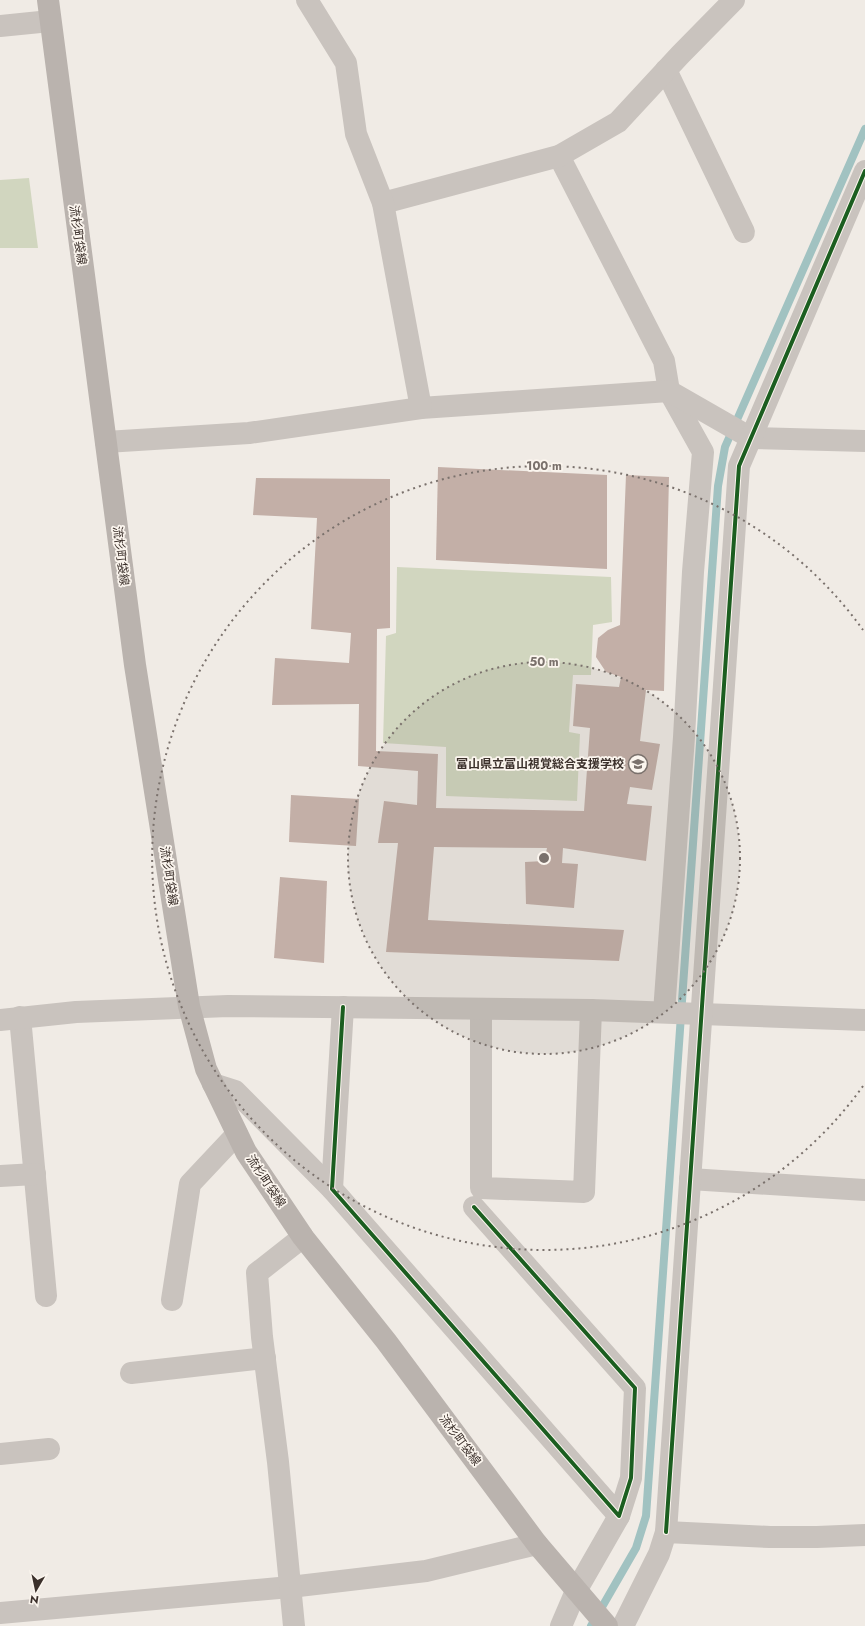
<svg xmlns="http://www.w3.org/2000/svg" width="865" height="1626" font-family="Jost,'Noto Sans JP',sans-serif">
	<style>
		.green { fill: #d1d6bf }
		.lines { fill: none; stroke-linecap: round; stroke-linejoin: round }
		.stream { stroke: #a1c2c1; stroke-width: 8 }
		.building { fill: #c3afa7 }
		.street { stroke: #c9c3be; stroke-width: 22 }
		.secondary { stroke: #bab3ae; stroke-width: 22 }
		.cycleway-casing { stroke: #fbf5ee; stroke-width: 6 }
		.cycleway { stroke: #1b5e20; stroke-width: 4 }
		.ring { fill: none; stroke: #7a716c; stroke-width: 2; stroke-dasharray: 2 4 }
		.labels { text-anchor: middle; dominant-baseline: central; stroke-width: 3.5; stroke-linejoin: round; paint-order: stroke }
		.street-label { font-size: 12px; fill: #3b302b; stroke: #fbf5ee }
		.poi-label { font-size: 12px; font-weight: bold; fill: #3b302b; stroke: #fbf5ee; text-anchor: end }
		.centre { fill: #7a716c; stroke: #fbf5ee; stroke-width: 2 }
		.ring-label { font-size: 12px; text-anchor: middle; font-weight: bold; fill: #7a716c; stroke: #fbf5ee; stroke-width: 3.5; stroke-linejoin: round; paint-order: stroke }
	</style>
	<rect width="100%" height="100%" fill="#f0ebe5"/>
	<g class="green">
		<path d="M 29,178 L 38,248 L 0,248 L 0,180 Z"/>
		<path d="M 397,567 L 611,577 L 612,622 L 593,625 L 591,675 L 573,675 L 569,732 L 580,734 L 577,801 L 446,796 L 446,747 L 383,743 L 386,636 L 396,633 Z"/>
	</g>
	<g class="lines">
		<path class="stream" d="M 591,1626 L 636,1548 L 646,1516 L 718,486 L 725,447 L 865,129"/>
	</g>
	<g class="building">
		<path d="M 438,467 L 607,475 L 607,569 L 436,560 Z"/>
		<path d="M 626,475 L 669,477 L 664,691 L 646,690 L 640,741 L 660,744 L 652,790 L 630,787 L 627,804 L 652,806 L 646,861 L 563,848 L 562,863 L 578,864 L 574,908 L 526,904 L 525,862 L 544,861 L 547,848 L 434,847 L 428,920 L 624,930 L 619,961 L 386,952 L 398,843 L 378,843 L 384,801 L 417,805 L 418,771 L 358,766 L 359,704 L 272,705 L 275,658 L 349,663 L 351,633 L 311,629 L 317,518 L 253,515 L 256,478 L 390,479 L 390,628 L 377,629 L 376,751 L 438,754 L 436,808 L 584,811 L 590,728 L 573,726 L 576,684 L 619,687 L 621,677 L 606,672 L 596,657 L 598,638 L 608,630 L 620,625 Z"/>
		<path d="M 291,795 L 359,799 L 356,846 L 289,842 Z"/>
		<path d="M 280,877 L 327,881 L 324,963 L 274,958 Z"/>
	</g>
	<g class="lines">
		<g class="street">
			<path d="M 0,26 L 50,21"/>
			<path d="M 666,70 L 744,232"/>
			<path d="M 559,156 L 664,361 L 669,391 L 703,452 L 693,572 L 684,737 L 664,1012"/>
			<path d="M 383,203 L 559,156 L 618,122 L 680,55 L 734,0"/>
			<path d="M 421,408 L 669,391 L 751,438 L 865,441"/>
			<path d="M 106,442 L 249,433 L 421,408 L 383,203 L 356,134 L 346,63 L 307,0"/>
			<path d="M 343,1007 L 332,1189 L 619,1516 L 631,1478 L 635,1388 L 474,1207"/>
			<path d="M 481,1009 L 481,1188 L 584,1192 L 591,1010"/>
			<path d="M 20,1017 L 46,1296"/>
			<path d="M 0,1020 L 76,1012 L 228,1006 L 591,1010 L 865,1020"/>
			<path d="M 213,1084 L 235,1091 L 332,1189"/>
			<path d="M 0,1176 L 35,1174"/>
			<path d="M 690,1179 L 865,1190"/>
			<path d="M 172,1300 L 190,1184 L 237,1134"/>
			<path d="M 131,1373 L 265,1358"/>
			<path d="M 0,1454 L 49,1449"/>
			<path d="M 666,1532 L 739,466 L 865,171"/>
			<path d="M 0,1613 L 290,1587 L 426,1571 L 537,1544"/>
			<path d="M 294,1626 L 278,1462 L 262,1337 L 257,1273 L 303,1237"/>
			<path d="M 561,1626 L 576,1591 L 619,1516"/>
			<path d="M 623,1626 L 659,1554 L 666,1532 L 770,1537 L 817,1537 L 865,1535"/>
		</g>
		<path class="secondary" d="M 48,0 L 135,665 L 189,1006 L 206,1069 L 246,1152 L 303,1237 L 386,1341 L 537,1544 L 607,1626"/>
		<g class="cycleway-casing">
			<g id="cycleway">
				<path d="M 343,1007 L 332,1189 L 619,1516 L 631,1478 L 635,1388 L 474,1207"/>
				<path d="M 666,1532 L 739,466 L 865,171"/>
			</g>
		</g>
		<use href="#cycleway" class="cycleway"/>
	</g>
	<circle cx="544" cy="858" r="196" fill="#7a716c" fill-opacity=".12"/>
	<g class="ring">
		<circle cx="544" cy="858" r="196"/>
		<path d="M863 1086A392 392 0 1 1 863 630"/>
	</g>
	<defs>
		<g id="school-ring" transform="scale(1)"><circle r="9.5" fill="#fbf5ee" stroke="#7a716c" stroke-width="1.5"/><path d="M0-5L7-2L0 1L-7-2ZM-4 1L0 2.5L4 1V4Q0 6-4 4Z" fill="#7a716c"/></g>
	</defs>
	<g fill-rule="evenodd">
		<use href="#school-ring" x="638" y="764"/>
	</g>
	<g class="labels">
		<g class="street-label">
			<text transform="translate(78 235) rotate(82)">流杉町袋線</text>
			<text transform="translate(121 556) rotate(83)">流杉町袋線</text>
			<text transform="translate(169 876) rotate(81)">流杉町袋線</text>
			<text transform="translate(266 1181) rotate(56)">流杉町袋線</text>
			<text transform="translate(460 1440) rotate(53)">流杉町袋線</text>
		</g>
		<g class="poi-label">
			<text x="624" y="764">富山県立富山視覚総合支援学校</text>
		</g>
	</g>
	<circle cx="544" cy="858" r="6" class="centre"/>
	<g class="ring-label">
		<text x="544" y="470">100 m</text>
		<text x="544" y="666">50 m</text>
	</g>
	<g transform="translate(36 1590) rotate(189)" stroke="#fbf5ee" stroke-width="3" paint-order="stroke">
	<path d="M0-3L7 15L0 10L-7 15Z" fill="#3b302b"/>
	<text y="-6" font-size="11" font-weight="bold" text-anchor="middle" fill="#3b302b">N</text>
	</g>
</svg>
